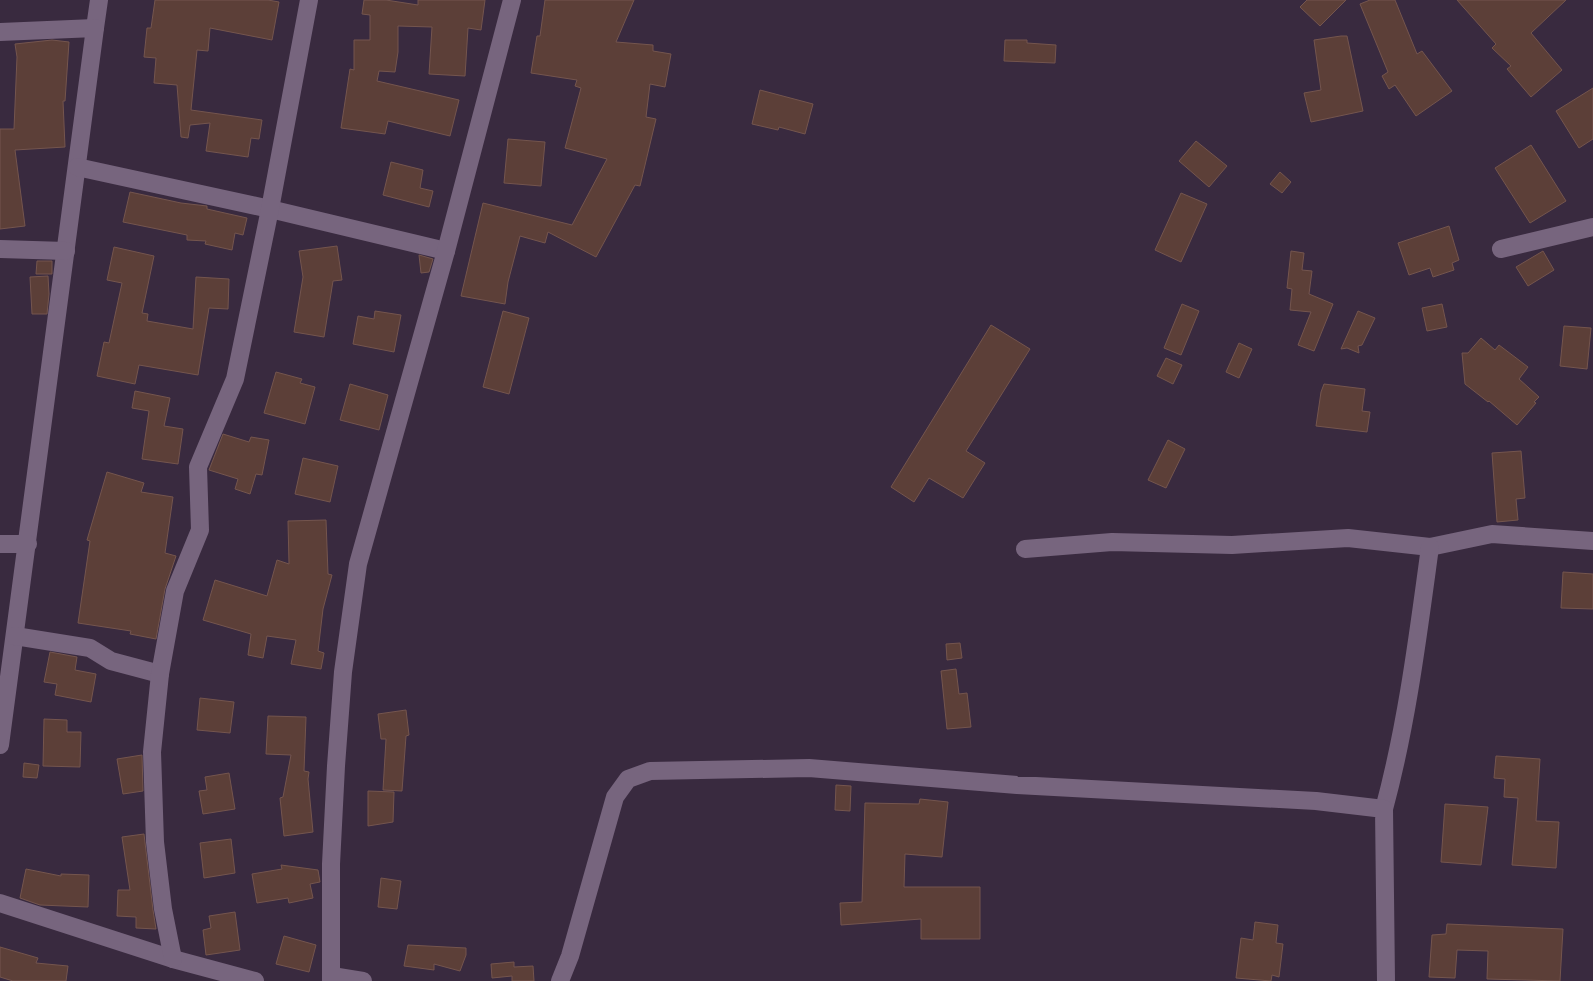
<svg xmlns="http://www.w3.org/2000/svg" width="1593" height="981" font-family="Poppins,sans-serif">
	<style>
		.building { fill: #5c3f38; stroke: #74554e }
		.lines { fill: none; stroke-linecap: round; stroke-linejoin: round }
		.minor { stroke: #77657e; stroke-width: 18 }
	</style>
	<rect width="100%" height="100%" fill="#392a3f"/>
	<g class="building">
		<path d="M 155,0 L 268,0 L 279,2 L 272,40 L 210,28 L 208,51 L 197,50 L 191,110 L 262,120 L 259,139 L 251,138 L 248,157 L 206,151 L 210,123 L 190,125 L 188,138 L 181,137 L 177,85 L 154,83 L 156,58 L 144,57 L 147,28 L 151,28 Z"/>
		<path d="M 364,0 L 386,0 L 418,5 L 418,0 L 485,0 L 481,30 L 468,28 L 465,76 L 429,74 L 432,27 L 398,26 L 398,52 L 395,72 L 379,71 L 377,81 L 459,100 L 450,136 L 388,121 L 385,134 L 341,128 L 350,69 L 354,70 L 354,40 L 370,40 L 370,15 L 362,14 Z"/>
		<path d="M 545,0 L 634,0 L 616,42 L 653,45 L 653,51 L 671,54 L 665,87 L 650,84 L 646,117 L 656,119 L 640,186 L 635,185 L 596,257 L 548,232 L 545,243 L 520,236 L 508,282 L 505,304 L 461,296 L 483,203 L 572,225 L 607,159 L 565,148 L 581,88 L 575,86 L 577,80 L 531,73 L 537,36 L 540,36 Z"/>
		<path d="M 1307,0 L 1346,0 L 1320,26 L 1300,7 Z"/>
		<path d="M 1370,0 L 1395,0 L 1417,54 L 1422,51 L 1452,91 L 1416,116 L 1395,85 L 1389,89 L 1382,76 L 1388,72 L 1360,4 Z"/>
		<path d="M 1457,0 L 1566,0 L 1531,33 L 1562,70 L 1531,97 L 1507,69 L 1511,66 L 1492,48 L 1496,44 Z"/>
		<path d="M 1341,36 L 1347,36 L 1363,111 L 1311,122 L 1304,93 L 1321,90 L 1314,40 Z"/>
		<path d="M 52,40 L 69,42 L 65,101 L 63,101 L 65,147 L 15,150 L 25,226 L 0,229 L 0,129 L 14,129 L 17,57 L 15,44 Z"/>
		<path d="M 1005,40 L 1027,40 L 1027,43 L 1056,45 L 1055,63 L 1004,61 Z"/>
		<path d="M 1593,88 L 1593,139 L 1579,148 L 1556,111 Z"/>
		<path d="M 760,90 L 813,104 L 805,134 L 779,127 L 778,130 L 752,124 Z"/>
		<path d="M 508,139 L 545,142 L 541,186 L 504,183 Z"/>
		<path d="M 1196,141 L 1227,166 L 1209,187 L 1179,161 Z"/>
		<path d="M 1531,145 L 1566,201 L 1530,223 L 1495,168 Z"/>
		<path d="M 391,162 L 423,170 L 420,188 L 433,191 L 429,207 L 383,195 Z"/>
		<path d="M 1280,172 L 1291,182 L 1282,193 L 1270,184 Z"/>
		<path d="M 130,192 L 181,203 L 207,206 L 207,209 L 247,218 L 243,235 L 235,233 L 232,250 L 205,244 L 206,241 L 187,240 L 187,235 L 123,222 Z"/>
		<path d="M 1181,193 L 1207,204 L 1181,262 L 1155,250 Z"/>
		<path d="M 1449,226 L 1459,260 L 1452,263 L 1454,270 L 1433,277 L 1430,268 L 1409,275 L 1398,243 Z"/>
		<path d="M 337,246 L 342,280 L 333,281 L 324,337 L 294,332 L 303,277 L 299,251 Z"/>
		<path d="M 114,247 L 154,256 L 142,313 L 148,314 L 147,321 L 193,329 L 196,277 L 229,279 L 228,309 L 209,308 L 198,375 L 139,365 L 135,384 L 97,376 L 104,342 L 109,343 L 122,283 L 107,280 Z"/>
		<path d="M 1291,251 L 1304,253 L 1302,270 L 1312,271 L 1309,294 L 1333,304 L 1314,351 L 1298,345 L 1311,312 L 1290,310 L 1292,289 L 1287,288 Z"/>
		<path d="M 1543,251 L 1554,270 L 1528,286 L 1516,267 Z"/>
		<path d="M 419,255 L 433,259 L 429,272 L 421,273 Z"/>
		<path d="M 37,261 L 52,261 L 52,274 L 36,274 Z"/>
		<path d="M 48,276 L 49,294 L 47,314 L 32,314 L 30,277 Z"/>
		<path d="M 1182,304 L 1199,311 L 1181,355 L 1164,348 Z"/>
		<path d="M 1442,304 L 1447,327 L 1427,331 L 1422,308 Z"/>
		<path d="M 375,311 L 401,315 L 394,352 L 353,344 L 358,316 L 374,319 Z"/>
		<path d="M 503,311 L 529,318 L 509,394 L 483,387 Z"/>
		<path d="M 1358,311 L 1375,318 L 1362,345 L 1358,346 L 1359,353 L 1347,348 L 1341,349 Z"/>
		<path d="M 991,325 L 1030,349 L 966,451 L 985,463 L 963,498 L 929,478 L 914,502 L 891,487 Z"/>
		<path d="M 1564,326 L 1591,328 L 1587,369 L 1560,366 Z"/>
		<path d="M 1481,338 L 1495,350 L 1499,345 L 1528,367 L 1519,379 L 1539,397 L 1534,402 L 1536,403 L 1517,425 L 1489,401 L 1488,402 L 1465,384 L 1462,353 L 1468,353 Z"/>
		<path d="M 1239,343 L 1252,349 L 1239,378 L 1226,372 Z"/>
		<path d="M 1166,358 L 1182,365 L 1173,384 L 1157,376 Z"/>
		<path d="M 276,372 L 302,379 L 300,383 L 315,387 L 305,424 L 264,413 Z"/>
		<path d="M 350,384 L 388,395 L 379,430 L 340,420 Z"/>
		<path d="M 1324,384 L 1365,389 L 1362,411 L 1370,412 L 1367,432 L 1316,426 L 1321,392 Z"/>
		<path d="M 135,391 L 170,398 L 164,426 L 183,429 L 178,464 L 142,459 L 149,411 L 132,408 Z"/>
		<path d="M 223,434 L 249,442 L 251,437 L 269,440 L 262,475 L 256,474 L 250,494 L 235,489 L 238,479 L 209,470 Z"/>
		<path d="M 1168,440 L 1185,449 L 1166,488 L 1148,480 Z"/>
		<path d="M 1521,451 L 1525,498 L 1516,499 L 1518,520 L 1497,522 L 1492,453 Z"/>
		<path d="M 303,458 L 338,466 L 330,502 L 295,494 Z"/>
		<path d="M 107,472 L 144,483 L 141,492 L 173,497 L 165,553 L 176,556 L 165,589 L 156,639 L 130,634 L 131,631 L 78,623 L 90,541 L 87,540 Z"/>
		<path d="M 326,520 L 328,574 L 332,575 L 323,609 L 318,651 L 324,653 L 321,669 L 291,664 L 296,640 L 267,636 L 263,658 L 248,655 L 251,634 L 203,620 L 215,580 L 267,596 L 277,560 L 289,564 L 288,521 Z"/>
		<path d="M 1563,572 L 1593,574 L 1593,609 L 1561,608 Z"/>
		<path d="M 960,643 L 962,658 L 947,660 L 946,644 Z"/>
		<path d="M 50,652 L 77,657 L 75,670 L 96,674 L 91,702 L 55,695 L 57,684 L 44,682 Z"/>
		<path d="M 956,669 L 959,694 L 967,693 L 971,727 L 947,729 L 941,671 Z"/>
		<path d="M 200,698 L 234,702 L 230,733 L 197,730 Z"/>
		<path d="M 406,710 L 409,735 L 406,736 L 402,791 L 383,790 L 386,739 L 381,739 L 378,714 Z"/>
		<path d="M 268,716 L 306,717 L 304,771 L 309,772 L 308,779 L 313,832 L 284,836 L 280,798 L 283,797 L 291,755 L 266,754 Z"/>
		<path d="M 44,719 L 67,720 L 67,732 L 81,732 L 80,767 L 43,766 Z"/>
		<path d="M 142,755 L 143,791 L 123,794 L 117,759 Z"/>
		<path d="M 1496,756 L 1540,759 L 1536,821 L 1559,822 L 1556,868 L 1512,865 L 1518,798 L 1504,797 L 1505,779 L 1494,778 Z"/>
		<path d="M 24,763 L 39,765 L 37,778 L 23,777 Z"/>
		<path d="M 229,773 L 235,809 L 203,814 L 199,791 L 207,790 L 205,777 Z"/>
		<path d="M 836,785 L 851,786 L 850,811 L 835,810 Z"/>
		<path d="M 368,791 L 394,792 L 393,822 L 368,826 Z"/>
		<path d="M 920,799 L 948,802 L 942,857 L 905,854 L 904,887 L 980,887 L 980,939 L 921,939 L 921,919 L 841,925 L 840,903 L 862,902 L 865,803 L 919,804 Z"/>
		<path d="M 1445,804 L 1488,807 L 1481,865 L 1441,862 Z"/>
		<path d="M 144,834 L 153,910 L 156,929 L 136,928 L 136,917 L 117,916 L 118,890 L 130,890 L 122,837 Z"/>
		<path d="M 231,839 L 235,873 L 204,878 L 200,843 Z"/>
		<path d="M 281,865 L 318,870 L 320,882 L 310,884 L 313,898 L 289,903 L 288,898 L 257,903 L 252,874 L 282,869 Z"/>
		<path d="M 26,869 L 61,876 L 61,874 L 89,875 L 88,907 L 40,905 L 20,898 Z"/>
		<path d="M 381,878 L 401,881 L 397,909 L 378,907 Z"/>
		<path d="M 235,912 L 240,950 L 206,955 L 203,930 L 211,928 L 209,916 Z"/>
		<path d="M 1255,922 L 1278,925 L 1276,943 L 1283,944 L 1279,977 L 1272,975 L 1271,981 L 1236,978 L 1241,938 L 1253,940 Z"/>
		<path d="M 1447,924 L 1563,929 L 1560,981 L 1487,979 L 1488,951 L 1457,950 L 1455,978 L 1429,977 L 1432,935 L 1446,934 Z"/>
		<path d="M 284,936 L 316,945 L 309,972 L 276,964 Z"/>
		<path d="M 408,945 L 466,948 L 466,955 L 460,971 L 434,964 L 434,970 L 404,966 Z"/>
		<path d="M 0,947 L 38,958 L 36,963 L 68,966 L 66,981 L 13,981 L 0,977 Z"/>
		<path d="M 514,962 L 514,967 L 533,966 L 534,981 L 512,981 L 512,976 L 492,978 L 491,964 Z"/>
	</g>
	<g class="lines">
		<g class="minor">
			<path d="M 95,28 L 99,0"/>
			<path d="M 0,32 L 95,28 L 0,745"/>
			<path d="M 77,167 L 270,209 L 446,251"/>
			<path d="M 0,249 L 66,251"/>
			<path d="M 1501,249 L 1593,227"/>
			<path d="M 0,544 L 28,544"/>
			<path d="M 1025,549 L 1112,542 L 1232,545 L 1348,538 L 1430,547 L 1492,534 L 1593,541"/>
			<path d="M 15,636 L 90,648 L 111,661 L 160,674"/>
			<path d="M 1384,809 C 1407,724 1418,635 1430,547"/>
			<path d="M 0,903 L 173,959 L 255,981"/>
			<path d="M 173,959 L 163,909 L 155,842 L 152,752 L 160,674 L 175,591 L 200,530 L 198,467 L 235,379 L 270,209 L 309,0"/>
			<path d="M 332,976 L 363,981"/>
			<path d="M 331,981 L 331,864 L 336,766 L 343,672 L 358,564 L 446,251 L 512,0"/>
			<path d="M 560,981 L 570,956 L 615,797 L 628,779 L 650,771 L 809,768 L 1017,785 L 1316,801 L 1384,809 L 1386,981"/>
		</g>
	</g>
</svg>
